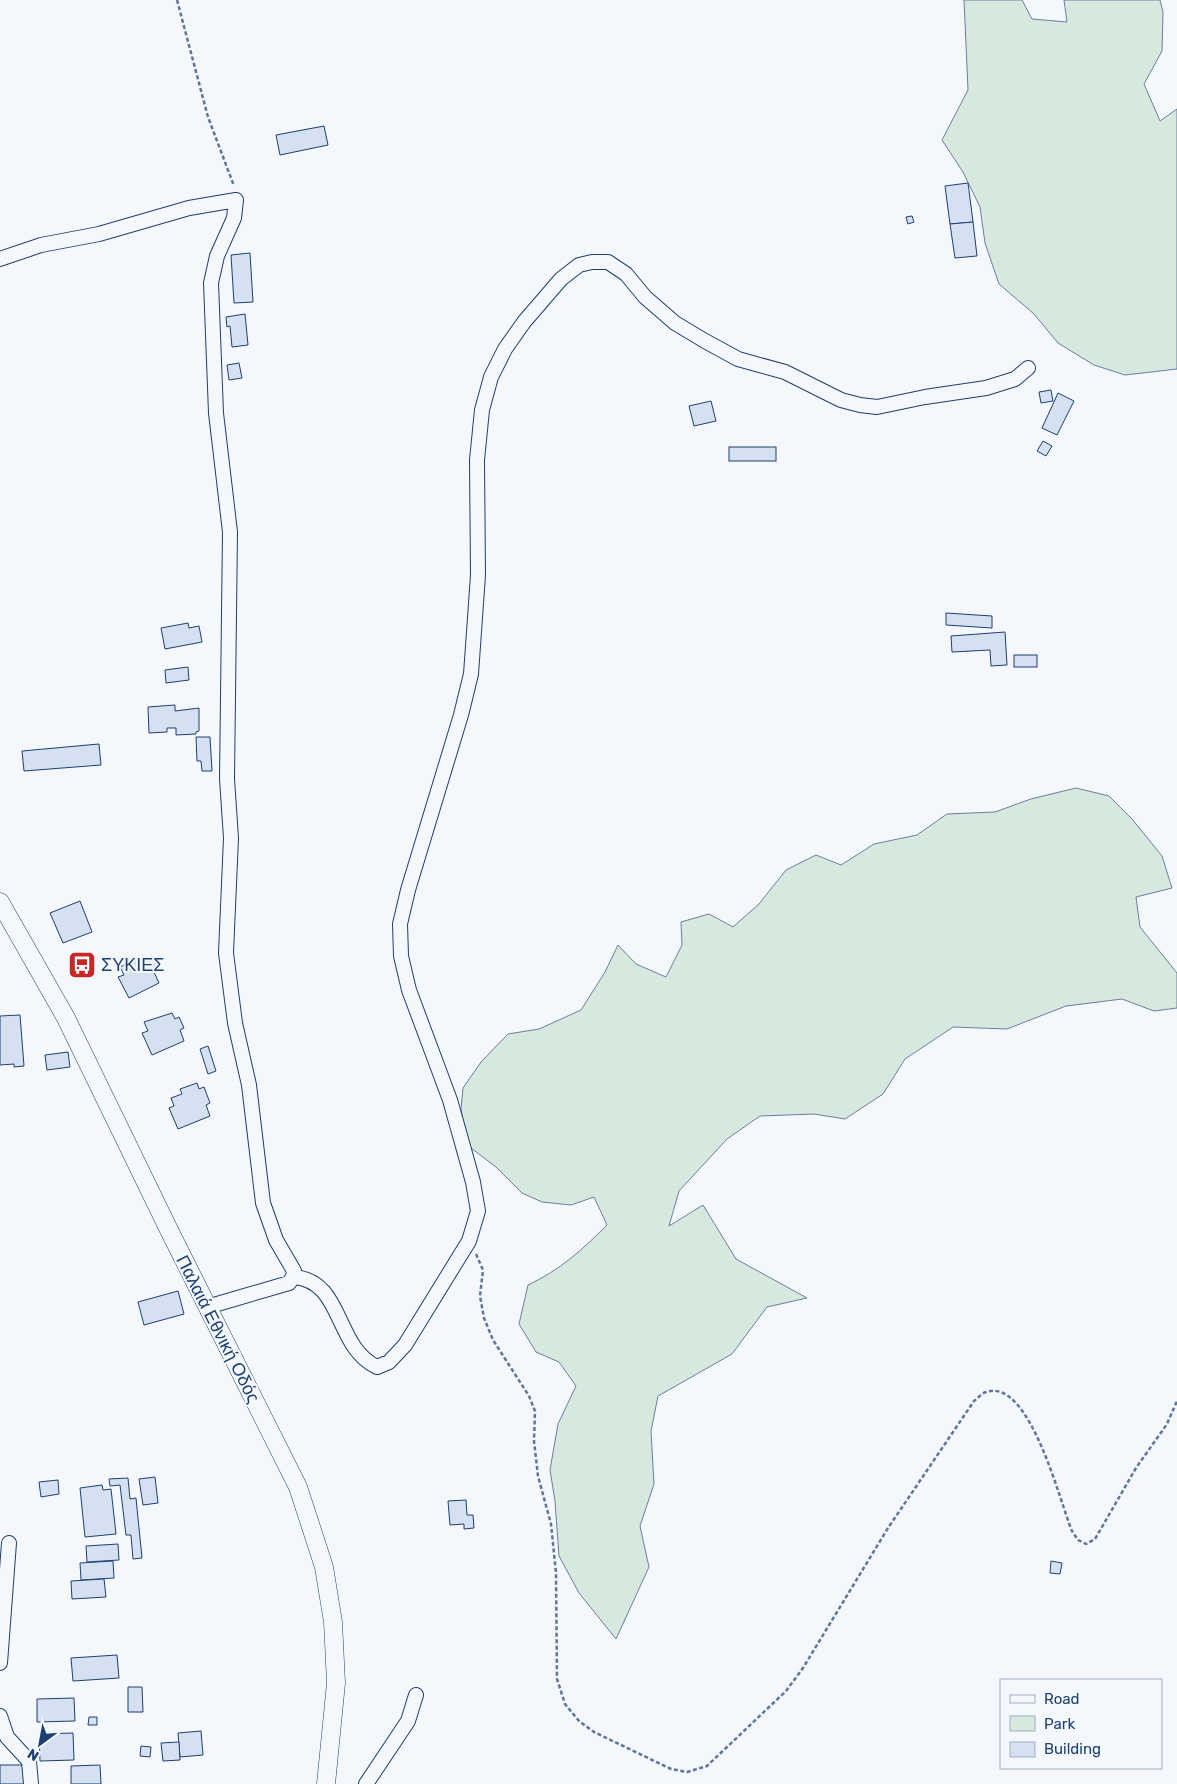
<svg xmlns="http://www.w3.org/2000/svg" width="1177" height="1784" font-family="Rubik,sans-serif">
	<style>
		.green { fill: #d7e8df; stroke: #687fa3 }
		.building { fill: #d5e0f0; stroke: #1d3f73 }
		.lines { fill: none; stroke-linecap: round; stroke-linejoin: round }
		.minor-casing { stroke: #1d3f73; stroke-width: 16 }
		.tertiary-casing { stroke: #1d3f73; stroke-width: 19 }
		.path { stroke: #5e769c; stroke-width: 2.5; stroke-dasharray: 4 2.5; stroke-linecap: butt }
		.minor { stroke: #f4f7fb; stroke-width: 14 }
		.tertiary { stroke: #f4f7fb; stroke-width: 18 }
		.labels { text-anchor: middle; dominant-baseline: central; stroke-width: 4; stroke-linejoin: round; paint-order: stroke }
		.poi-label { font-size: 18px; fill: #1d3f73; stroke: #f4f7fb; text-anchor: start }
		.street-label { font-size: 18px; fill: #1d3f73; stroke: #f4f7fb }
	</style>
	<rect width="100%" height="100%" fill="#f4f7fb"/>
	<g class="green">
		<path d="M 964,0 L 1022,0 L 1032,19 L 1067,22 L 1064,0 L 1160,0 L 1163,12 L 1162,51 L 1144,84 L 1160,121 L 1177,109 L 1177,369 L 1125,375 L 1094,365 L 1058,343 L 1034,314 L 999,284 L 985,243 L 980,207 L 963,172 L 942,140 L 968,90 Z"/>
		<path d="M 1076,788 L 1109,796 L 1132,819 L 1162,856 L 1172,888 L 1136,897 L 1140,927 L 1177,973 L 1177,1008 L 1154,1011 L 1122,999 L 1066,1006 L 1007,1029 L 953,1027 L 905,1059 L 883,1094 L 845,1119 L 814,1114 L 760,1116 L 727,1139 L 679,1191 L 669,1226 L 703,1205 L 736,1259 L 807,1298 L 767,1307 L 732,1354 L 658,1396 L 651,1431 L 654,1484 L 640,1526 L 649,1567 L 616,1639 L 579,1593 L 559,1556 L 555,1501 L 550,1470 L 558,1424 L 576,1386 L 559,1362 L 536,1352 L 519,1324 L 528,1285 C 560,1270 582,1250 607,1225 L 594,1197 L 571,1205 L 542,1202 L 522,1193 L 496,1167 L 467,1145 L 461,1109 L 463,1088 L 481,1062 L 508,1034 L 539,1029 L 581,1010 L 605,972 L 618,945 L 636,964 L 666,977 L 682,945 L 681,922 L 709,914 L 733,927 L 759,904 L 786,870 L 816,855 L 841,865 L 874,844 L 917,835 L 947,814 L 995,812 L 1031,799 Z"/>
	</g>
	<g class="building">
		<path d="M 324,126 L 328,145 L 280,155 L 276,135 Z"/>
		<path d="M 968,183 L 973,222 L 950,224 L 945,186 Z"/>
		<path d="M 912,216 L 914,222 L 908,224 L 906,217 Z"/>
		<path d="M 973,222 L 977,256 L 955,258 L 950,224 Z"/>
		<path d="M 250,253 L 253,302 L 234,303 L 231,255 Z"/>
		<path d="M 245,314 L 248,345 L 232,347 L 230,326 L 227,327 L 226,317 Z"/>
		<path d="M 239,363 L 242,378 L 229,380 L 227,365 Z"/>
		<path d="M 1051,390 L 1053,401 L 1041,403 L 1039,392 Z"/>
		<path d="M 1058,393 L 1074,401 L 1057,435 L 1042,428 Z"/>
		<path d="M 711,401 L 716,421 L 694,426 L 689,406 Z"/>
		<path d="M 1043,441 L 1052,446 L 1046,456 L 1037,451 Z"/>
		<rect x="729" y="447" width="47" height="14"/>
		<path d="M 946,613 L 992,616 L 992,628 L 946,625 Z"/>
		<path d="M 188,623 L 189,628 L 199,626 L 202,642 L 165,649 L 161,628 Z"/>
		<path d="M 1005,632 L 1007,665 L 991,666 L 990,650 L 952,652 L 951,636 Z"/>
		<rect x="1014" y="655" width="23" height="12"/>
		<path d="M 188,667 L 189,680 L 166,683 L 165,670 Z"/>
		<path d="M 175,705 L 175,711 L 199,708 L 199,731 L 196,732 L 196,734 L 176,735 L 176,728 L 167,728 L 167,732 L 149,733 L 148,707 Z"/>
		<path d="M 196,737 L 210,737 L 212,771 L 202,771 L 201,761 L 197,761 Z"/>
		<path d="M 99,744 L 101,765 L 24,771 L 22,751 Z"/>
		<path d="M 80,901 L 92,932 L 63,943 L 50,913 Z"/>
		<path d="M 152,956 L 159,969 L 154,972 L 159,983 L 129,998 L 118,977 L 124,975 L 120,967 L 137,959 L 139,963 Z"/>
		<path d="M 172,1013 L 175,1019 L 179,1017 L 184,1028 L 180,1030 L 184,1041 L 152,1055 L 142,1033 L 148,1031 L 144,1022 Z"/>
		<path d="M 20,1015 L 24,1066 L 14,1067 L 14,1064 L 0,1065 L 0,1016 Z"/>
		<path d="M 208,1046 L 216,1071 L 208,1074 L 200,1049 Z"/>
		<path d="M 68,1052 L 70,1067 L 47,1070 L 45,1055 Z"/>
		<path d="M 197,1083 L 199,1089 L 204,1087 L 210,1103 L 206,1105 L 210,1116 L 178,1129 L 169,1108 L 174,1106 L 171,1098 L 182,1094 L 180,1089 Z"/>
		<path d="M 178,1291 L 184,1314 L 144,1325 L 138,1302 Z"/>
		<path d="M 155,1477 L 158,1503 L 143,1505 L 139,1479 Z"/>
		<path d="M 128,1478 L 130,1499 L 136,1498 L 142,1558 L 133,1559 L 131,1535 L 126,1535 L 120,1485 L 110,1486 L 109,1479 Z"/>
		<path d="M 58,1480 L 59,1494 L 41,1497 L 39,1482 Z"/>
		<path d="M 102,1485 L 103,1490 L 111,1489 L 116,1534 L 85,1537 L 80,1488 Z"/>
		<path d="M 466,1500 L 467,1515 L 473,1515 L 474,1528 L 464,1529 L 464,1524 L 450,1525 L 448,1501 Z"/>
		<path d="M 118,1544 L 119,1560 L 87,1562 L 86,1546 Z"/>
		<path d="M 113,1561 L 114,1578 L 81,1580 L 80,1563 Z"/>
		<path d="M 1051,1561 L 1062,1563 L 1060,1574 L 1050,1573 Z"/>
		<path d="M 104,1579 L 106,1597 L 72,1599 L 71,1581 Z"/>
		<path d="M 117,1655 L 119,1678 L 73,1681 L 71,1658 Z"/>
		<path d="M 128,1687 L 142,1687 L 143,1712 L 128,1712 Z"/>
		<path d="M 74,1698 L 75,1721 L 37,1722 L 37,1699 Z"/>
		<path d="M 89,1717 L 97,1717 L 97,1725 L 88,1725 Z"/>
		<path d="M 201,1731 L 203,1755 L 180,1757 L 178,1733 Z"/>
		<path d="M 73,1733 L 74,1760 L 40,1761 L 39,1734 Z"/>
		<path d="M 179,1742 L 180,1760 L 163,1761 L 161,1743 Z"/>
		<path d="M 141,1746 L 151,1747 L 150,1757 L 140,1756 Z"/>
		<path d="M 0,1765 L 23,1765 L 25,1784 L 0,1784 Z"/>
		<path d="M 100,1765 L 101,1784 L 71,1784 L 71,1766 Z"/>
	</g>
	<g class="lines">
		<g class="minor-casing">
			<g id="minor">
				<path d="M 0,259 L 41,245 L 99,234 L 189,208 L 236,200 L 234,218 L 217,256 L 211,283 L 216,413 L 230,532 L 227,779 L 231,838 L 226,953 L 235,1023 L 249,1085 L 263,1203 L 276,1240 L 294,1271 L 293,1277 L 289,1283 L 207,1307"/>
				<path d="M 293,1277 C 344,1280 334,1347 377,1367 L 389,1362 L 405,1345 L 469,1241 L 478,1211 L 473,1182 L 450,1100 L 409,990 L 401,956 L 400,924 L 408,890 L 461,715 L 471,674 L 478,575 L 477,460 L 482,410 L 491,377 L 505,349 L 524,322 L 561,279 L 579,265 L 592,262 L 608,262 L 626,274 L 645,297 L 675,323 L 705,341 L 738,359 L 785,372 L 841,400 L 860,405 L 877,407 L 925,397 L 986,388 L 1015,379 L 1028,368"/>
				<path d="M 0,1663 L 9,1543"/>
				<path d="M 0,1716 L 7,1737 L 29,1761 L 31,1784"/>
				<path d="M 366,1784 L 408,1721 L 416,1695"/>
			</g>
		</g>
		<g class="tertiary-casing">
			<path id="tertiary" d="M 0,902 L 66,1018 L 169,1230 L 298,1487 L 324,1567 L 333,1622 L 336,1683 L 326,1784"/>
		</g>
		<g class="path">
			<path d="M 177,0 L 208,117 L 234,186"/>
			<path d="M 476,1254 L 483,1270 L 480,1296 L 484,1318 L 493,1340 L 529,1396 L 535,1411 L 534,1441 L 538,1476 L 551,1524 L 556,1573 L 557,1679 L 565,1704 L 579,1721 L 594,1732 L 671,1769 L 687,1772 L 707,1766 L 786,1691 L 803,1668 L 888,1528 L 974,1401 C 977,1399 982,1393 986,1392 C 1030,1377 1060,1503 1072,1531 L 1078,1540 L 1086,1544 L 1095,1539 L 1136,1468 L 1167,1424 L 1177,1401"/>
		</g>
		<use href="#minor" class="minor"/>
		<use href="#tertiary" class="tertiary"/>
	</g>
	<defs>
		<g id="bus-square" transform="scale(1.4375)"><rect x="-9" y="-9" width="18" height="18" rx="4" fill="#c62828" stroke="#f4f7fb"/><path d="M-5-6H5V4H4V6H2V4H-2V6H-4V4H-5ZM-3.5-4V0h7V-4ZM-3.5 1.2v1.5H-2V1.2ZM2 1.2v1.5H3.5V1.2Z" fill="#fff"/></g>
	</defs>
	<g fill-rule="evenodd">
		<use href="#bus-square" x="82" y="965"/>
	</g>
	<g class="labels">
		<g class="poi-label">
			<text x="101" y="965">ΣΥΚΙΕΣ</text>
		</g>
		<g class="street-label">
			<text transform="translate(218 1329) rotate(63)">Παλαιά Εθνική Οδός</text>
		</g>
	</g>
	<rect x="1000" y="1679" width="162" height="90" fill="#f4f7fb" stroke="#9eadc5"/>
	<rect x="1010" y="1695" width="25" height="8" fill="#f4f7fb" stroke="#9eadc5"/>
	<text x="1044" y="1704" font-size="15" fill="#1d3f73">Road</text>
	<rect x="1010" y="1716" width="25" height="15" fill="#d7e8df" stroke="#9eadc5"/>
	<text x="1044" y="1729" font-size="15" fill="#1d3f73">Park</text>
	<rect x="1010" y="1742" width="25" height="15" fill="#d5e0f0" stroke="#9eadc5"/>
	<text x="1044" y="1754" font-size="15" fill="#1d3f73">Building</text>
	<g transform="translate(40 1744) rotate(212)" stroke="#f4f7fb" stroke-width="4" paint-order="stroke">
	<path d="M0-4L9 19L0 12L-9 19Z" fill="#1d3f73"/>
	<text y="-8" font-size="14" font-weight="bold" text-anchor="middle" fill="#1d3f73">N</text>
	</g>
</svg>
